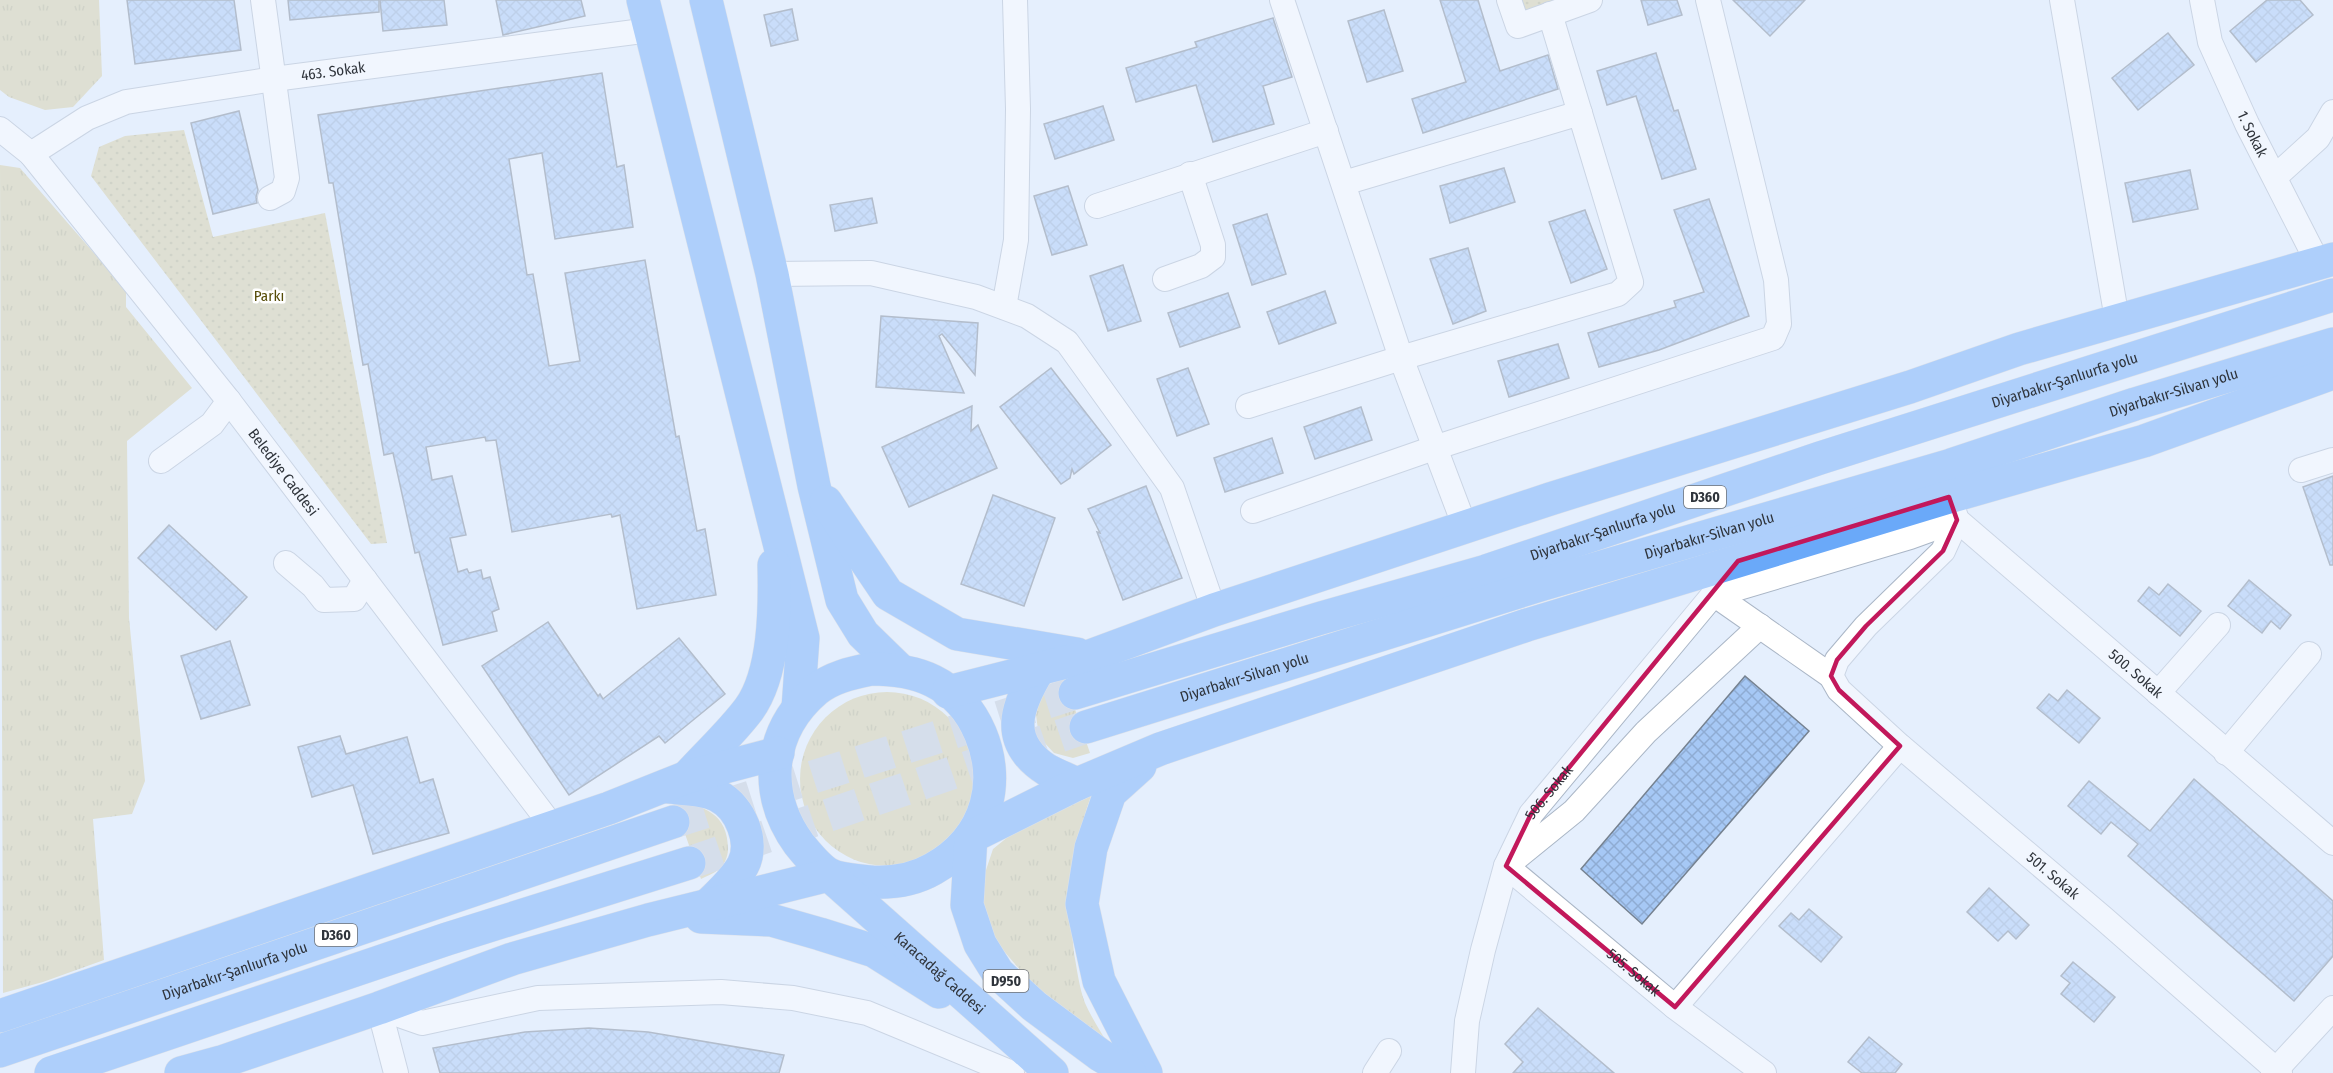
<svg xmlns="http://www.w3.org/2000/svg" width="2333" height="1073" font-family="'Fira Sans Condensed',sans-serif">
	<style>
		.grass { fill: url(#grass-tufts) }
		.park { fill: url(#park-dots) }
		.building { fill: url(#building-cross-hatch); stroke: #768290; stroke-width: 1.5 }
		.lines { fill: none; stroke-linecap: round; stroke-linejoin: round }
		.highway-tunnel { stroke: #c1cad6; stroke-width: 33; stroke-dasharray: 33 16; stroke-linecap: butt }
		.minor-casing { stroke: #aab6c6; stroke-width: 26 }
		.highway-casing { stroke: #d1d2d4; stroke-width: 34 }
		.minor { stroke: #fff; stroke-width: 24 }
		.highway { stroke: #6aa9f9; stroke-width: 33 }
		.marked { fill: none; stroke: #c2185b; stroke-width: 4.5; stroke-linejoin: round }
		.labels { text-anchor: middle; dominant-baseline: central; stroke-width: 5; stroke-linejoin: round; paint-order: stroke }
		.shield { fill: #fff; stroke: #6d7176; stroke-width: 1.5 }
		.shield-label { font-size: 14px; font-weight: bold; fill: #2f343b }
		.street-label { font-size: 15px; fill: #2f343b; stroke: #fff }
		.park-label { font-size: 15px; fill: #564c08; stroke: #fff }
	</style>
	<defs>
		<pattern id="grass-tufts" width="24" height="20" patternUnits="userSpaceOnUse" patternTransform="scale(1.5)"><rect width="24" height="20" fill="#d5cd9f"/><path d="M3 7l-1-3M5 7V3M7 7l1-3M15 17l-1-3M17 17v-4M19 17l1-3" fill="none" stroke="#b7b18a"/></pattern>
		<pattern id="park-dots" width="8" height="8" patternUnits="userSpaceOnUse" patternTransform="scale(1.5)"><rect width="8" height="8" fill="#d5cd9f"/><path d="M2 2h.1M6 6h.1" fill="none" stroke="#b7b18a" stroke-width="1.8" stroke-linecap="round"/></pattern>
		<pattern id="building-cross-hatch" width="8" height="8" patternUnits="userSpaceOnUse" patternTransform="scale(1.5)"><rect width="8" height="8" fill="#a6c8f5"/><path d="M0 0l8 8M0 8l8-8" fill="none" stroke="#8facd3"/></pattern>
	</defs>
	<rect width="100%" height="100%" fill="#e5effd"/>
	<g class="grass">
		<path d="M 0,0 L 99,0 L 102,76 L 73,107 L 45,110 L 9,97 L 0,90 Z"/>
		<path d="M 0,165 L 20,168 L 126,290 L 126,307 L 192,388 L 127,441 L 129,618 L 145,781 L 132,814 L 93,819 L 104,960 L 43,982 L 3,993 Z"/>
		<path d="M 1065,680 L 1090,753 L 1073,758 L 1054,753 L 1039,737 L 1036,715 L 1041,694 L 1048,687 Z"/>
		<circle cx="887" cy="779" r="87"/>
		<path d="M 1092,793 C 1073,846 1068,898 1074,953 C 1077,969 1079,987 1085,1003 C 1092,1019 1103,1035 1112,1051 L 1028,979 L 997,943 L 982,906 L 985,873 L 993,849 L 1014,832 Z"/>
		<path d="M 674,803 C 705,804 728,815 728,849 C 728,857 724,866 718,870 C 713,874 706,876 701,879 Z"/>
	</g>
	<g class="park">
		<path d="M 1520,0 L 1567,0 L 1524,14 Z"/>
		<path d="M 184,130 L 213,237 L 325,213 L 387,543 L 371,544 L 91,176 L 99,147 L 125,136 Z"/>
	</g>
	<g class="building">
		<path d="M 127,0 L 234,0 L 241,50 L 135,64 Z"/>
		<path d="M 288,0 L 379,0 L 379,12 L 290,20 Z"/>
		<path d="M 380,0 L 444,0 L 447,25 L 383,31 Z"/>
		<path d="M 496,0 L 581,0 L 585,16 L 503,35 Z"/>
		<path d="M 1440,0 L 1478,0 L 1500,71 L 1548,55 L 1558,89 L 1423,133 L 1412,99 L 1466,82 Z"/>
		<path d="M 1641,0 L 1677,0 L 1682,15 L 1648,25 Z"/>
		<path d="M 1733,0 L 1805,0 L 1770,36 Z"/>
		<path d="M 2267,0 L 2300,0 L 2313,15 L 2256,62 L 2230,31 Z"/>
		<path d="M 792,9 L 798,40 L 771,46 L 764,15 Z"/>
		<path d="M 1384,10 L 1403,71 L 1367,82 L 1348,21 Z"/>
		<path d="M 1273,18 L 1292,77 L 1263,86 L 1274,124 L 1213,142 L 1196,85 L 1136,102 L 1126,68 L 1197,47 L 1195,42 Z"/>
		<path d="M 2168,33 L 2194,65 L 2138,110 L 2112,78 Z"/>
		<path d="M 1656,53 L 1674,111 L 1678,110 L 1696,169 L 1662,179 L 1636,96 L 1607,105 L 1597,71 Z"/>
		<path d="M 602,73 L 617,167 L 624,165 L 633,227 L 555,239 L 542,153 L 509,159 L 527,275 L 533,274 L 549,366 L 580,361 L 565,273 L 645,260 L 676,437 L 679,436 L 697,531 L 705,529 L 716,595 L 637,609 L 620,515 L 612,517 L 611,514 L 512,532 L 496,440 L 486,441 L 485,437 L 426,447 L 432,480 L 452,476 L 466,535 L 450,538 L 458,572 L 467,569 L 469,573 L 481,570 L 483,579 L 490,577 L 499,609 L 492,612 L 497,631 L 443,645 L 419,552 L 415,553 L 393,453 L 384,455 L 368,364 L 363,365 L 333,183 L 329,183 L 318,115 Z"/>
		<path d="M 1103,106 L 1114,140 L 1055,159 L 1044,124 Z"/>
		<path d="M 239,111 L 258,190 L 256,197 L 257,203 L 213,214 L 191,123 Z"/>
		<path d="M 1504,168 L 1515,202 L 1450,223 L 1440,186 Z"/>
		<path d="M 2190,170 L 2198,209 L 2133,222 L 2125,183 Z"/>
		<path d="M 1068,186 L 1087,245 L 1052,255 L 1034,196 Z"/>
		<path d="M 872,198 L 877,223 L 835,231 L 830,205 Z"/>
		<path d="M 1709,199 L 1749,316 L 1659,350 L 1599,367 L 1588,333 L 1676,307 L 1674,301 L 1704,292 L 1674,210 Z"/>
		<path d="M 1585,210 L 1607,269 L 1571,283 L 1549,222 Z"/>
		<path d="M 1267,214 L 1286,274 L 1252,285 L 1233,225 Z"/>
		<path d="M 1468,248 L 1486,311 L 1453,324 L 1430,259 Z"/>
		<path d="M 1123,265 L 1141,321 L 1108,331 L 1090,276 Z"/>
		<path d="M 1325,291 L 1336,323 L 1279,344 L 1267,312 Z"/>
		<path d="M 1228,293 L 1240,327 L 1180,347 L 1168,313 Z"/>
		<path d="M 881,316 L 978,323 L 975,375 L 942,334 L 939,336 L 964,393 L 876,387 Z"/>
		<path d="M 1558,344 L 1569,378 L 1509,397 L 1498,361 Z"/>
		<path d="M 1051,368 L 1111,445 L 1074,474 L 1072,469 L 1070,478 L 1061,484 L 1000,407 Z"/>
		<path d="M 1188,368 L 1209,424 L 1177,436 L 1157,379 Z"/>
		<path d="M 972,406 L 971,431 L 978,425 L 997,468 L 909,507 L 882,447 Z"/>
		<path d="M 1361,407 L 1372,440 L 1315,459 L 1304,427 Z"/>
		<path d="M 1272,438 L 1283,473 L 1225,492 L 1214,458 Z"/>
		<path d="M 2333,476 L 2333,565 L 2330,565 L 2303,487 Z"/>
		<path d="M 1146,486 L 1182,578 L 1123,600 L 1097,532 L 1100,533 L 1088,509 Z"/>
		<path d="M 993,495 L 1055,518 L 1024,606 L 961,584 Z"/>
		<path d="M 169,525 L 247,597 L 216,630 L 138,558 Z"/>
		<path d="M 2249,580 L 2291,615 L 2280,629 L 2271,621 L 2262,633 L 2228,606 Z"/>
		<path d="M 2168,584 L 2201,611 L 2180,636 L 2138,601 L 2149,587 L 2159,595 Z"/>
		<path d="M 548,622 L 598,696 L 600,694 L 603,699 L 679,638 L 725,694 L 665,743 L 659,736 L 569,795 L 482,666 Z"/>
		<path d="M 230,641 L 250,705 L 201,719 L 181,656 Z"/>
		<path d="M 1745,676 L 1809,731 L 1642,924 L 1581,869 Z"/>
		<path d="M 2067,690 L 2100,718 L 2079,743 L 2037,708 L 2049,694 L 2058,701 Z"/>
		<path d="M 340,736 L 346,754 L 407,737 L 420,783 L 433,779 L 449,833 L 373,854 L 353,785 L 312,797 L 298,747 Z"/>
		<path d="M 2194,779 L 2333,901 L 2333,956 L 2294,1001 L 2128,856 L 2138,844 L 2111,822 L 2101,834 L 2068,806 L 2089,781 L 2150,831 Z"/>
		<path d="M 1989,888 L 2029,925 L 2016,939 L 2008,931 L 1998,941 L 1967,912 Z"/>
		<path d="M 1809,909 L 1842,937 L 1821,962 L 1779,926 L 1791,913 L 1799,920 Z"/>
		<path d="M 2073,962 L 2115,997 L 2094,1022 L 2061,994 L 2070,983 L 2061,976 Z"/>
		<path d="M 1538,1008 L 1614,1073 L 1513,1073 L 1523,1062 L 1505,1044 Z"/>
		<path d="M 589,1028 L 648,1032 L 784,1055 L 779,1073 L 440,1073 L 433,1048 L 525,1032 Z"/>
		<path d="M 1869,1037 L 1902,1064 L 1895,1073 L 1862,1073 L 1848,1062 Z"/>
	</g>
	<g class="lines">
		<g class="highway-tunnel">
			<path d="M 673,822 L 1075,693"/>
			<path d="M 689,863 L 1086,727"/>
		</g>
		<g class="minor-casing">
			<g id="minor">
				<path d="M 263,0 L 287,178 L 283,191 L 270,198"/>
				<path d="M 1282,0 L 1401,358 L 1465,527"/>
				<path d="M 1509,0 L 1518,26 L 1590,0"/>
				<path d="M 2062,0 L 2117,319"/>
				<path id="s1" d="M 2202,0 L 2210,42 L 2247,124 L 2318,263"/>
				<path id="s2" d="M 0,129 L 31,154 L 229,401 L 552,826"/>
				<path id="s3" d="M 31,154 L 87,118 L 126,102 L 274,79 L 650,30"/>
				<path d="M 2275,177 L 2318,138 L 2333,112"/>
				<path d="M 1344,183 L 1580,113"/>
				<path d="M 1097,206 L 1326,131"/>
				<path d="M 772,274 L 871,273 L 976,297 L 1027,316 L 1067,342 L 1172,488 L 1214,610"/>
				<path d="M 1165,279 L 1201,266 L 1213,257 L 1213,245 L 1190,174"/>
				<path d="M 1004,307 L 1016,240 L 1018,109 L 1015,0"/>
				<path d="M 1248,406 L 1401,358 L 1618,294 L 1631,282 L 1550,14"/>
				<path d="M 161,461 L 212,424 L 229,401"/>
				<path d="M 2301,470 L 2333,460"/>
				<path id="s4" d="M 1949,497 L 1957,520 L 2333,843"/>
				<path d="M 1253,511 L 1434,448 L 1773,338 L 1779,324 L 1776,280 L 1708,0"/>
				<path d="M 286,563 L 313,586 L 324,600 L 354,599 L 365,580"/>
				<path id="s5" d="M 1715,595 L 1831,676 L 1839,690 L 1900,746 L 2103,918 L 2280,1073"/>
				<path d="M 1715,595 L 1910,537 L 1957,520"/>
				<path id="s6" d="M 1760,626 L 1646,732 L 1574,811 L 1506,866 L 1675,1007 L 1764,1073"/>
				<path d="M 1831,676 L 1837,660 L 1866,626 L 1943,551 L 1957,520"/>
				<path d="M 2158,693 L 2218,625"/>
				<path d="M 2226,753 L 2309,654"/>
				<path d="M 1675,1007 L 1900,746"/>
				<path d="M 379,1008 L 422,1023 L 538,998 L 721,992 L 793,998 L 867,1013 L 1012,1073"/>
				<path d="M 379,1008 L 396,1073"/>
				<path d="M 1375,1073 L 1389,1051"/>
				<path id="s7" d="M 1463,1073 L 1467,1021 L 1483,950 L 1506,866 L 1531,814 L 1723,583"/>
				<path d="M 2273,1073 L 2333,1008"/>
			</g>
		</g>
		<g class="highway-casing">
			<g id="highway">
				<path d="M 643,0 L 803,638 L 798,708"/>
				<path d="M 706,0 L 772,274 L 814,486 L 842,600 L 863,634 L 899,669"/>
				<path d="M 826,502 L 888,594 L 957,634 L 1077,654"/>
				<path d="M 871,669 C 892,669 913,671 933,681 C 976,702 999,759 986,805 C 978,833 958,855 933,869 C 914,880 893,883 872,882 C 861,881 836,879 827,873 C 817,866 807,854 799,844 C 762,793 768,731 816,690 C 832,677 852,673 871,669 Z"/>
				<path d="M 1039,669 C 1017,705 1002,741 1047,770 C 1056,775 1067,779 1077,784"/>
				<path d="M 948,692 L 1090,656 L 1214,610 L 1550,499 L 1910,387 L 2019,349 L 2333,259"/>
				<path id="s8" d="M 1075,693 L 1321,618 L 1486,571 L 1820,458 L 2333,295"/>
				<path id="s9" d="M 1086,727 L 1540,585 L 1951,465 L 2135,404 L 2333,344"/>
				<path d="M 1140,766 L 1110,793 L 1091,848 L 1082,904 L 1099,981 L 1146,1073"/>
				<path d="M 687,777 C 707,755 731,733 749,709 C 775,673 775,608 774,565"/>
				<path d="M 667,787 C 683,789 704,788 718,796 C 740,807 755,842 743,865 C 735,880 721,892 709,904"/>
				<path d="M 701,917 L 771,920 L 820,934 L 874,951 L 939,992"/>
				<path d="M 0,1016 L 609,808 L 687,777 L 778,753"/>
				<path id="s10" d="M 0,1051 L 673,822"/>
				<path d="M 51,1073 L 447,939 L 689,863"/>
				<path id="s11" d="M 181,1073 L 221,1062 L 379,1008 L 512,959 L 648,920 L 829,875 L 1052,1073"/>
				<path d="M 1130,1073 L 1100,1055 L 1034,1006 L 998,973 L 980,944 L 967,905 L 971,837 L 1077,784 L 1160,749 L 1527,625 L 1949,497 L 2144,441 L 2333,373"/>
			</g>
		</g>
		<use href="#minor" class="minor"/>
		<use href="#highway" class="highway"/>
	</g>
	<path d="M0 0H2333V1073H0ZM 1949,497 L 1957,520 L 1943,551 L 1866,626 L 1837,660 L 1831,676 L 1839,690 L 1900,746 L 1675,1007 L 1506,866 L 1531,814 L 1738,561 Z" fill="#e5effd" fill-opacity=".55" fill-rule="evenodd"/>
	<path class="marked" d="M 1949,497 L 1957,520 L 1943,551 L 1866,626 L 1837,660 L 1831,676 L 1839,690 L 1900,746 L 1675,1007 L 1506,866 L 1531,814 L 1738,561 Z"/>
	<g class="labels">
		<g class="shield">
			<rect x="1684" y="486" width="42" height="22" rx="4.5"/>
			<rect x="315" y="924" width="42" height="22" rx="4.5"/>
			<rect x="983.5" y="970" width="45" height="22" rx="4.5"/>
		</g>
		<g class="shield-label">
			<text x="1705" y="497">D360</text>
			<text x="336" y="935">D360</text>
			<text x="1006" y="981">D950</text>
		</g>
		<g class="street-label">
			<text stroke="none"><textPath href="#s3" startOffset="318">463. Sokak</textPath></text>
			<text stroke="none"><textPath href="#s1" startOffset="144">1. Sokak</textPath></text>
			<text stroke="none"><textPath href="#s8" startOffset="1038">Diyarbakır-Şanlıurfa yolu</textPath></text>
			<text stroke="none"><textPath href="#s9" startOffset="1138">Diyarbakır-Silvan yolu</textPath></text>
			<text stroke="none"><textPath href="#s2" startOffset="446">Belediye Caddesi</textPath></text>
			<text stroke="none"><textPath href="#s8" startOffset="552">Diyarbakır-Şanlıurfa yolu</textPath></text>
			<text stroke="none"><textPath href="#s9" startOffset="652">Diyarbakır-Silvan yolu</textPath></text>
			<text stroke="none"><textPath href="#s4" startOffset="260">500. Sokak</textPath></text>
			<text stroke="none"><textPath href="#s9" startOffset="166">Diyarbakır-Silvan yolu</textPath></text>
			<text stroke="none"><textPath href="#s7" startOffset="298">506. Sokak</textPath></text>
			<text stroke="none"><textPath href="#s5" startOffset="441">501. Sokak</textPath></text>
			<text stroke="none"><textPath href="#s10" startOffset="248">Diyarbakır-Şanlıurfa yolu</textPath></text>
			<text stroke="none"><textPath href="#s6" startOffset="516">505. Sokak</textPath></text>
			<text stroke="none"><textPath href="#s11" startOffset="826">Karacadağ Caddesi</textPath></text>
		</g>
		<g class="park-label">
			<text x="269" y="296">Parkı</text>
		</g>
	</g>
</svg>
